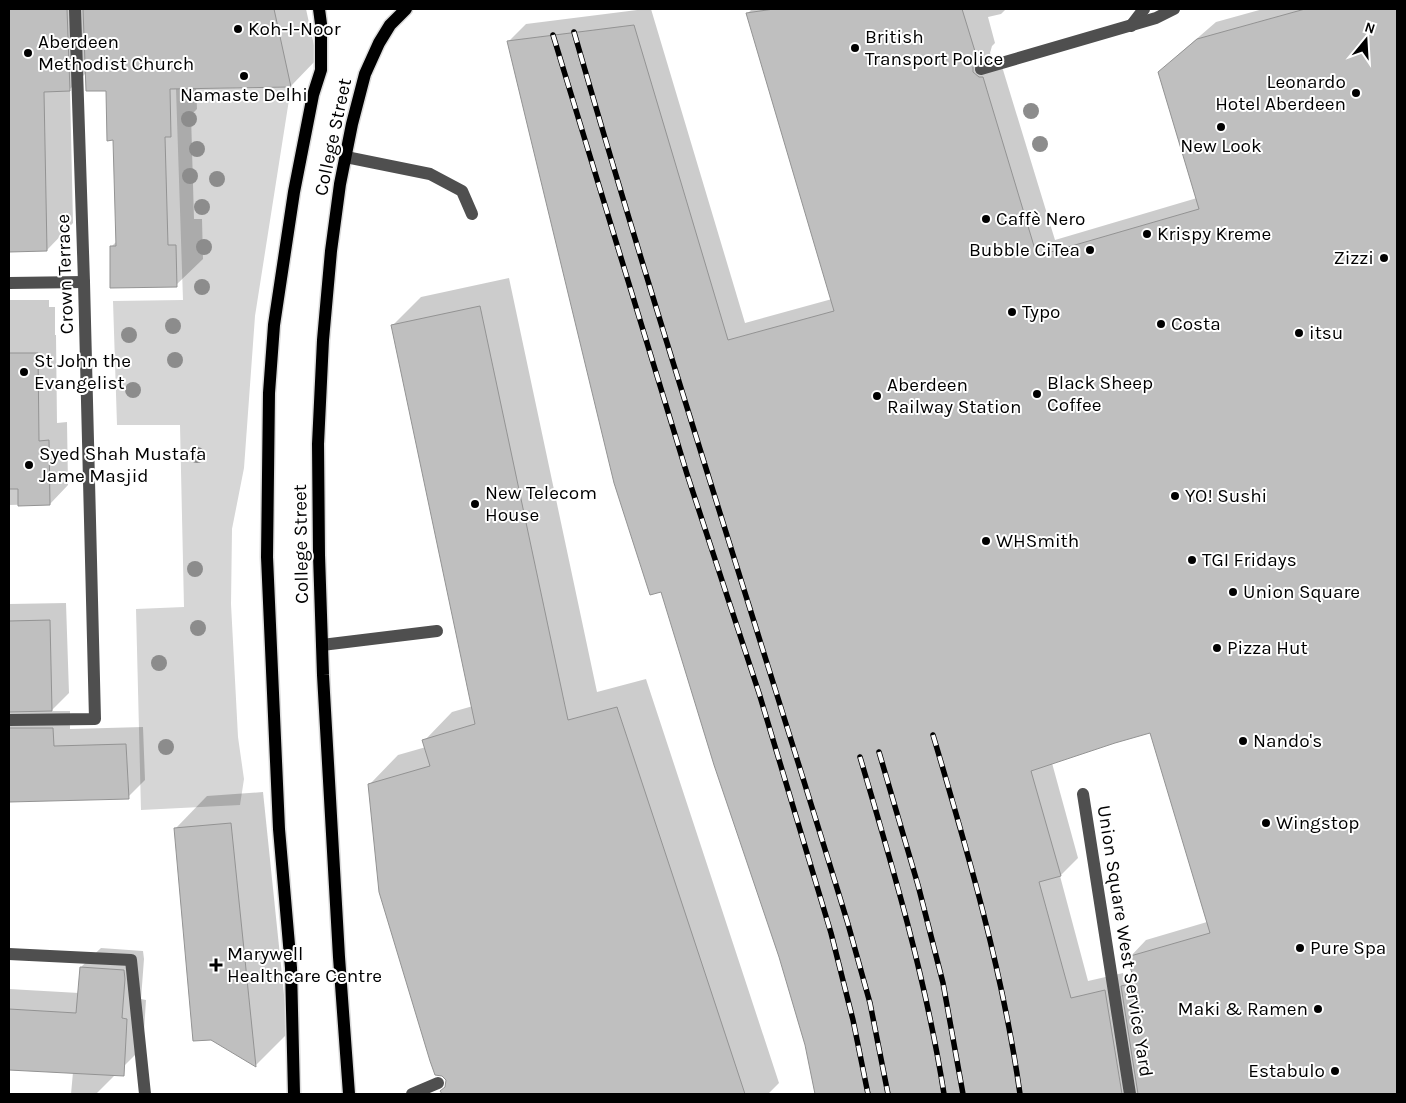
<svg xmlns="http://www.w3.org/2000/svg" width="1406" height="1103" font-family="Karla,sans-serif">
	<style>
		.green { fill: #d6d6d6 }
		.shadow { fill: #0003; fill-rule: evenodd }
		.building { fill: #bfbfbf; stroke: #939393 }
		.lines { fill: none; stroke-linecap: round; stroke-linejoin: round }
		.major-casing { stroke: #dbdbdb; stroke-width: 15 }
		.minor { stroke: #4f4f4f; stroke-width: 12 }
		.major { stroke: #000; stroke-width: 12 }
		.rail-casing { stroke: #000; stroke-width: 5.5 }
		.rail { stroke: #fff; stroke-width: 4; stroke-dasharray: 11; stroke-linecap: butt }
		.tree { fill: #8c8c8c }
		.poi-dot { fill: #000; stroke: #fff; stroke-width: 2 }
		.labels { text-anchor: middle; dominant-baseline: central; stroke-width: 4; stroke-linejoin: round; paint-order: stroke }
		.poi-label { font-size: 19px; fill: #000; stroke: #fff; text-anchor: start }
		.street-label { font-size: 19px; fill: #000; stroke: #fff }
	</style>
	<rect width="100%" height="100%" fill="#fff"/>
	<path class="green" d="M 291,87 L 255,316 L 244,468 L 232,529 L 231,604 L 238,737 L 244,779 L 240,805 L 141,810 L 136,609 L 184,607 L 180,425 L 117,425 L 113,301 L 183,300 L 176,89 Z"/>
	<g class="shadow">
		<path d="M 9,9 L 306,9 L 317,59 L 291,86 L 196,87 L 197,109 L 191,115 L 194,219 L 202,219 L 203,259 L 176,285 L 111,247 L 117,241 L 114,139 L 107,89 L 86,73 L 70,89 L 73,223 L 47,250 L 9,250 Z"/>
		<path d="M 645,9 L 651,9 L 745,323 L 832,299 L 748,13 L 752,9 L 1006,9 L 1001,14 L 988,17 L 995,43 L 992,46 L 990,53 L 993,58 L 1000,60 L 1055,240 L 1197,198 L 1160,73 L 1178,55 L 1216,22 L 1263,9 L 1397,9 L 1397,1094 L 1153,1094 L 1132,1022 L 1141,1081 L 1141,1094 L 816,1094 L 806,1045 L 509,41 L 526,24 ZM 1151,732 L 1207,922 L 1146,940 L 1129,958 L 1134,975 L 1125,984 L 1123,973 L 1088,981 L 1060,876 L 1078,858 L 1052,763 L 1115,742 Z"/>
		<path d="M 509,278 L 597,692 L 646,679 L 779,1083 L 768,1094 L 443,1094 L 442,1091 L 446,1087 L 447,1080 L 370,784 L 398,755 L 426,747 L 424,741 L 452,712 L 473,706 L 392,326 L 421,297 Z"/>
		<path d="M 9,300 L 49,300 L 49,307 L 55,307 L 55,335 L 56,335 L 57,423 L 67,422 L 68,485 L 50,504 L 9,505 Z"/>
		<path d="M 66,603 L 69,693 L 51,711 L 70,711 L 70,729 L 143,727 L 145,780 L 128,797 L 9,801 L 9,604 Z"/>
		<path d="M 263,792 L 288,1033 L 256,1065 L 211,1038 L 175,829 L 207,796 Z"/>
		<path d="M 101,948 L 143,951 L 144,959 L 141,999 L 146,1000 L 143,1047 L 96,1094 L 71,1094 L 73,1072 L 9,1068 L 9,989 L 79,993 L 81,967 Z"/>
	</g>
	<g class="building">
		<path d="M 9,9 L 67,9 L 70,91 L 44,92 L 47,251 L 9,252 Z"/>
		<path d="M 83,9 L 274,9 L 291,87 L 170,89 L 171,137 L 165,137 L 168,245 L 176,245 L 177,287 L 110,288 L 110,246 L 116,246 L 113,140 L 107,141 L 106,91 L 86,91 Z"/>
		<path d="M 774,9 L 962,9 L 978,61 L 973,67 L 973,72 L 979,77 L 983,77 L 1037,256 L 1199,209 L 1158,72 L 1197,39 L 1305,9 L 1397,9 L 1397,1094 L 1138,1094 L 1121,986 L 1135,983 L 1127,957 L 1210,933 L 1150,733 L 1115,743 L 1031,771 L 1061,876 L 1039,882 L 1071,998 L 1105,990 L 1122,1094 L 815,1094 L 805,1045 L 779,957 L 714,765 L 661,592 L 650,595 L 614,483 L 507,41 L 634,25 L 728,340 L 834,311 L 746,13 Z"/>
		<path d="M 480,306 L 568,720 L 617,707 L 745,1094 L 442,1094 L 440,1091 L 445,1087 L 446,1080 L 442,1076 L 435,1075 L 430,1061 L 379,892 L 368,784 L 430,766 L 422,740 L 475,724 L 391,325 Z"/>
		<path d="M 9,353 L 38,353 L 39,441 L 49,440 L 50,505 L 18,506 L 18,489 L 9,489 Z"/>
		<path d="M 50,620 L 52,711 L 9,712 L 9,621 Z"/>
		<path d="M 9,728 L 53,728 L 54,746 L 126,744 L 129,799 L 9,802 Z"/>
		<path d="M 231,823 L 256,1067 L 211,1040 L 193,1041 L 174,828 Z"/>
		<path d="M 80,967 L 124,970 L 125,979 L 122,1018 L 127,1019 L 124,1076 L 9,1070 L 9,1009 L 76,1013 Z"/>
	</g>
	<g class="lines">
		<g class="major-casing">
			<g id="major">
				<path d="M 294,1094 L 291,968 L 279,829 L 267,557 L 269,393 L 274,325 L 294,192 L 313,95 L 321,70 L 321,24 L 319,9"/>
				<path d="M 349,1094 L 339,957 L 323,675 L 319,555 L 318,444 L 323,340 L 331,251 L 340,184 L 352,124 L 365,74 L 379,43 L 390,25 L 406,9"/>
			</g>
		</g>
		<g class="minor">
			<path d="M 1131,26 L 1144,9"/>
			<path d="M 981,69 L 1156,18 L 1174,9"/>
			<path d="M 346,157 L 430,174 L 462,191 L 472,214"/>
			<path d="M 9,283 L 84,282"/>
			<path d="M 322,645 L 437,631"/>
			<path d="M 9,720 L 95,719 L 84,282 L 75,9"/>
			<path d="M 1083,794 L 1130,1094"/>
			<path d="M 9,954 L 131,960 L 145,1094"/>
			<path d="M 412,1094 L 438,1083"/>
		</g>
		<use href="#major" class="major"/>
		<g class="rail-casing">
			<g id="rail">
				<path d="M 574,32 C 660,331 757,626 848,924 L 870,1003 L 888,1094"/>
				<path d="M 553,35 L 687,474 L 759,693 L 831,933 L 853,1020 L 868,1094"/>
				<path d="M 933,735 C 968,853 1003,972 1020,1094"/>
				<path d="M 879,752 L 918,885 L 943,983 L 963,1094"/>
				<path d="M 860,757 C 893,868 926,979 944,1094"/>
			</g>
		</g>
		<use href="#rail" class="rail"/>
	</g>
	<g class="tree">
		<circle cx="1031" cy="111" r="8"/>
		<circle cx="189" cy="119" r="8"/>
		<circle cx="1040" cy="144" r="8"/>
		<circle cx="197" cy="149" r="8"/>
		<circle cx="190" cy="176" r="8"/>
		<circle cx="217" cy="179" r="8"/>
		<circle cx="202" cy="207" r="8"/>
		<circle cx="204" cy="247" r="8"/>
		<circle cx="202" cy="287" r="8"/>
		<circle cx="173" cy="326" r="8"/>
		<circle cx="129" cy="335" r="8"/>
		<circle cx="175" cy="360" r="8"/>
		<circle cx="133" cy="390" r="8"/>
		<circle cx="197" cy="455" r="8"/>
		<circle cx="195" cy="569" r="8"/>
		<circle cx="198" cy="628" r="8"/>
		<circle cx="159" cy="663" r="8"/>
		<circle cx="166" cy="747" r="8"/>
	</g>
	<g class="poi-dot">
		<circle cx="238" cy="29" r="5"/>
		<circle cx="855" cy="48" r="5"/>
		<circle cx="28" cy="53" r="5"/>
		<circle cx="244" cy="76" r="5"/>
		<circle cx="1356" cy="93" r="5"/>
		<circle cx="1221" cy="127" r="5"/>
		<circle cx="986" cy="219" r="5"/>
		<circle cx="1147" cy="234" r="5"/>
		<circle cx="1090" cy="250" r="5"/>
		<circle cx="1384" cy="258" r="5"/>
		<circle cx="1012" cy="312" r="5"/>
		<circle cx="1161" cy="324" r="5"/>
		<circle cx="1299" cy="333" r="5"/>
		<circle cx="24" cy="372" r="5"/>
		<circle cx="1037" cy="394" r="5"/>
		<circle cx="877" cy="396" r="5"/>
		<circle cx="29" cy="465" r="5"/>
		<circle cx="1175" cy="496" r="5"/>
		<circle cx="475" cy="504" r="5"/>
		<circle cx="986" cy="541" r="5"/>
		<circle cx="1192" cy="560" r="5"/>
		<circle cx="1233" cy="592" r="5"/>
		<circle cx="1217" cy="648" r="5"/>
		<circle cx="1243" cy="741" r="5"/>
		<circle cx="1266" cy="823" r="5"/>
		<circle cx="1300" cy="948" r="5"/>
		<path d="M213.5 957.5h5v5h5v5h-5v5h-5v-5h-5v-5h5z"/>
		<circle cx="1318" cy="1009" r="5"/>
		<circle cx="1335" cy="1071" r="5"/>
	</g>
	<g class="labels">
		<g class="poi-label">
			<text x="248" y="29">Koh-I-Noor</text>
			<text x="865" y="37">British<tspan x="865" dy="22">Transport Police</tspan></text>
			<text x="38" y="42">Aberdeen<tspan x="38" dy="22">Methodist Church</tspan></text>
			<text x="1346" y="82" text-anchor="end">Leonardo<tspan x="1346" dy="22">Hotel Aberdeen</tspan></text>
			<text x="244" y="95" text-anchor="middle">Namaste Delhi</text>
			<text x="1221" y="146" text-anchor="middle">New Look</text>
			<text x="996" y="219">Caffè Nero</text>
			<text x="1157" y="234">Krispy Kreme</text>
			<text x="1080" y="250" text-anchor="end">Bubble CiTea</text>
			<text x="1374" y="258" text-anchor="end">Zizzi</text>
			<text x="1022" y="312">Typo</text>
			<text x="1171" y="324">Costa</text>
			<text x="1309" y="333">itsu</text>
			<text x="34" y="361">St John the<tspan x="34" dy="22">Evangelist</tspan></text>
			<text x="1047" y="383">Black Sheep<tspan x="1047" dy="22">Coffee</tspan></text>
			<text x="887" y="385">Aberdeen<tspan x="887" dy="22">Railway Station</tspan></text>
			<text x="39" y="454">Syed Shah Mustafa<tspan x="39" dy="22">Jame Masjid</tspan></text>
			<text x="485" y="493">New Telecom<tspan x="485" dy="22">House</tspan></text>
			<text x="1185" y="496">YO! Sushi</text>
			<text x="996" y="541">WHSmith</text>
			<text x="1202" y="560">TGI Fridays</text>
			<text x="1243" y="592">Union Square</text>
			<text x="1227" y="648">Pizza Hut</text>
			<text x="1253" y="741">Nando's</text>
			<text x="1276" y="823">Wingstop</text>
			<text x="1310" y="948">Pure Spa</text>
			<text x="227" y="954">Marywell<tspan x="227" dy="22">Healthcare Centre</tspan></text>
			<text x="1308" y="1009" text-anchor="end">Maki &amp; Ramen</text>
			<text x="1325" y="1071" text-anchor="end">Estabulo</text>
		</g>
		<g class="street-label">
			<text transform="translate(333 137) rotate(-78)">College Street</text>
			<text transform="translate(65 274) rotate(-92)">Crown Terrace</text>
			<text transform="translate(301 544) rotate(-91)">College Street</text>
			<text transform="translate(1125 941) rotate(81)">Union Square West Service Yard</text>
		</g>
	</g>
	<rect width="1406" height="1103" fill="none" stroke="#000000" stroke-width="20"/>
	<g transform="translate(1366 40) rotate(18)" stroke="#ffffff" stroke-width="4" paint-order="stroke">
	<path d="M0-4L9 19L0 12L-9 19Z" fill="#000000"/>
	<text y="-8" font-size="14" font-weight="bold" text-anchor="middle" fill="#000000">N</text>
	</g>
</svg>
